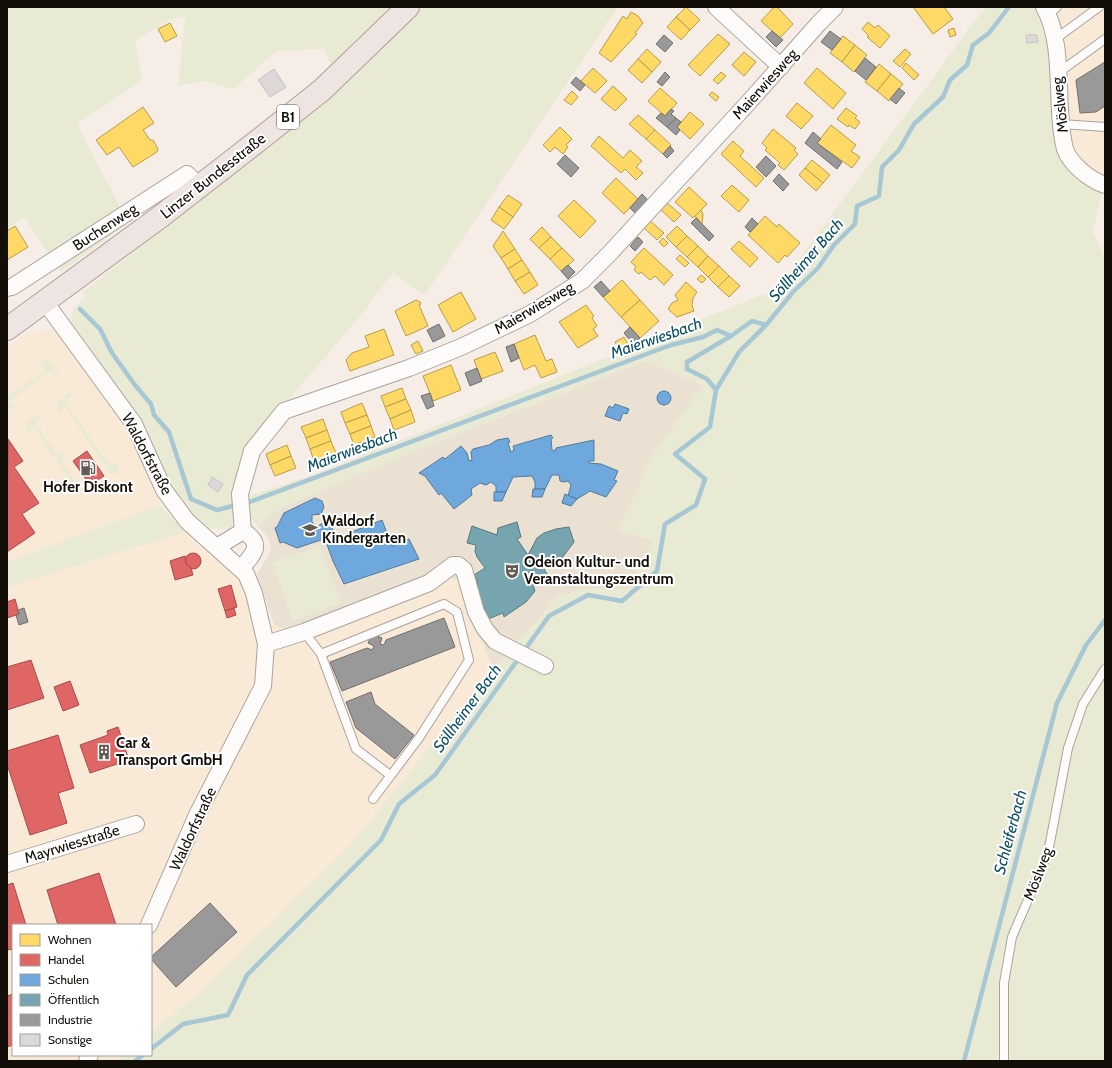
<svg xmlns="http://www.w3.org/2000/svg" width="1112" height="1068" font-family="Cabin,sans-serif">
	<style>
		.built { fill: #f9e9d7 }
		.education { fill: #eae1d3 }
		.green { fill: #e9ead4 }
		.homes { fill: #ffd966; stroke: #b89c4a }
		.shops { fill: #e06666; stroke: #a24c4a }
		.schools { fill: #6fa8dc; stroke: #537a9c }
		.public { fill: #76a5af; stroke: #58787d }
		.industry { fill: #999; stroke: #716f6d }
		.lines { fill: none; stroke-linecap: round; stroke-linejoin: round }
		.stream { stroke: #a6c7d3; stroke-width: 4.5 }
		.building { fill: #dbd8d7; stroke: #c6c3c4 }
		.lane-casing { stroke: #aaa39c; stroke-width: 10 }
		.street-casing { stroke: #aaa39c; stroke-width: 18 }
		.primary-casing { stroke: #b29d96; stroke-width: 24 }
		.lane { stroke: #fefcfb; stroke-width: 8 }
		.street { stroke: #fefcfb; stroke-width: 16 }
		.primary { stroke: #eee4e1; stroke-width: 22 }
		.labels { text-anchor: middle; dominant-baseline: central; stroke-width: 4; stroke-linejoin: round; paint-order: stroke }
		.shield { fill: #fff; stroke: #5a5651; stroke-width: 1 }
		.shield-label { font-size: 14px; font-weight: bold; fill: #130e07 }
		.street-label { font-size: 15px; fill: #130e07; stroke: #fff }
		.poi-label { font-size: 15px; font-weight: bold; fill: #130e07; stroke: #fff; text-anchor: start }
		.water-label { font-size: 16px; font-style: italic; fill: #0c5067; stroke: #fff }
	</style>
	<rect width="100%" height="100%" fill="#f6eee6"/>
	<g class="built">
		<path d="M 1034,7 L 1105,7 L 1105,194 L 1076,176 L 1048,42 Z"/>
		<path d="M 53,329 L 124,421 L 160,505 L 7,562 L 7,347 L 26,334 Z"/>
		<path d="M 185,532 L 238,575 L 249,604 L 251,622 L 274,625 L 289,630 L 434,575 L 459,580 L 493,669 L 353,842 L 212,982 L 151,1033 L 151,925 L 13,925 L 13,1055 L 125,1055 L 118,1061 L 7,1061 L 7,587 Z"/>
	</g>
	<path class="education" d="M 646,361 L 704,385 L 654,454 L 618,530 L 654,540 L 627,590 L 582,589 L 557,598 L 493,669 L 459,580 L 434,575 L 289,631 L 274,625 L 257,574 L 271,550 L 268,537 L 257,526 L 281,508 L 419,449 Z"/>
	<g class="green">
		<path d="M 7,7 L 395,7 L 334,69 L 273,118 L 331,64 L 323,49 L 277,51 L 233,89 L 204,81 L 178,86 L 185,16 L 169,20 L 135,41 L 142,80 L 77,124 L 120,207 L 159,201 L 61,272 L 24,217 L 7,228 Z"/>
		<path d="M 422,7 L 618,7 L 424,296 L 393,272 L 357,320 L 248,447 L 239,499 L 314,475 L 777,289 L 974,22 L 986,7 L 1034,7 L 1048,42 L 1076,176 L 1102,193 L 1093,232 L 1105,259 L 1105,1061 L 118,1061 L 125,1055 L 151,1055 L 151,1033 L 212,982 L 353,842 L 493,669 L 557,598 L 582,589 L 627,590 L 654,540 L 618,530 L 654,454 L 703,385 L 646,361 L 419,449 L 281,508 L 257,526 L 248,513 L 230,529 L 211,529 L 196,519 L 168,482 L 143,425 L 69,319 L 76,306 L 86,297 L 83,292 L 336,93 Z"/>
		<path d="M 48,360 L 60,376 L 58,379 L 51,371 L 10,400 L 16,408 L 10,410 L 7,405 L 7,396 L 45,370 L 40,362 Z"/>
		<path d="M 69,392 L 72,395 L 65,402 L 110,465 L 117,461 L 119,471 L 115,475 L 110,473 L 65,407 L 58,413 L 57,403 Z"/>
		<path d="M 34,416 L 43,417 L 35,422 L 57,455 L 63,451 L 63,464 L 78,485 L 70,488 L 62,486 L 70,480 L 34,428 L 27,434 L 26,424 Z"/>
		<path d="M 160,505 L 185,532 L 7,587 L 7,562 Z"/>
		<path d="M 320,546 L 341,603 L 293,621 L 272,563 Z"/>
	</g>
	<g class="homes">
		<path d="M 686,7 L 700,20 L 690,30 L 676,17 Z"/>
		<path d="M 774,7 L 777,7 L 793,24 L 780,38 L 761,21 Z"/>
		<path d="M 913,7 L 944,7 L 953,19 L 933,34 Z"/>
		<path d="M 631,12 L 638,16 L 643,23 L 635,33 L 637,34 L 611,62 L 599,53 L 623,16 L 627,19 Z"/>
		<path d="M 676,17 L 690,30 L 681,40 L 667,27 Z"/>
		<path d="M 868,22 L 875,28 L 878,25 L 890,36 L 880,48 L 867,37 L 869,36 L 862,29 Z"/>
		<path d="M 170,23 L 177,36 L 165,42 L 158,29 Z"/>
		<path d="M 954,28 L 956,35 L 950,37 L 948,30 Z"/>
		<path d="M 718,34 L 730,44 L 700,76 L 688,65 Z"/>
		<path d="M 843,36 L 855,45 L 842,62 L 830,53 Z"/>
		<path d="M 855,45 L 867,55 L 854,72 L 842,62 Z"/>
		<path d="M 647,49 L 661,62 L 652,72 L 638,59 Z"/>
		<path d="M 905,49 L 911,54 L 900,67 L 893,61 Z"/>
		<path d="M 744,52 L 756,62 L 744,76 L 732,65 Z"/>
		<path d="M 638,59 L 652,72 L 642,83 L 628,70 Z"/>
		<path d="M 906,63 L 919,75 L 914,80 L 902,68 Z"/>
		<path d="M 879,64 L 891,74 L 877,91 L 865,82 Z"/>
		<path d="M 593,68 L 607,81 L 595,93 L 581,81 Z"/>
		<path d="M 817,68 L 846,93 L 833,109 L 804,83 Z"/>
		<path d="M 721,72 L 726,76 L 718,84 L 713,80 Z"/>
		<path d="M 891,74 L 903,84 L 889,101 L 877,91 Z"/>
		<path d="M 613,86 L 627,99 L 615,111 L 601,99 Z"/>
		<path d="M 660,88 L 677,103 L 665,116 L 648,101 Z"/>
		<path d="M 572,91 L 578,97 L 571,105 L 564,100 Z"/>
		<path d="M 712,92 L 719,97 L 716,101 L 709,95 Z"/>
		<path d="M 797,103 L 813,116 L 801,129 L 786,116 Z"/>
		<path d="M 143,107 L 154,123 L 143,130 L 150,140 L 153,140 L 158,149 L 157,152 L 133,167 L 119,147 L 107,155 L 96,140 Z"/>
		<path d="M 846,108 L 857,116 L 855,118 L 860,122 L 855,129 L 849,125 L 848,127 L 837,119 Z"/>
		<path d="M 690,112 L 704,124 L 690,139 L 677,127 Z"/>
		<path d="M 638,115 L 655,130 L 646,139 L 629,124 Z"/>
		<path d="M 831,125 L 856,145 L 851,151 L 860,157 L 852,168 L 817,143 Z"/>
		<path d="M 560,127 L 572,139 L 566,145 L 568,147 L 563,154 L 555,147 L 550,152 L 543,145 Z"/>
		<path d="M 773,129 L 796,148 L 794,150 L 798,154 L 784,170 L 778,165 L 780,163 L 765,150 L 767,148 L 762,143 Z"/>
		<path d="M 655,130 L 671,145 L 663,154 L 646,139 Z"/>
		<path d="M 599,136 L 623,158 L 630,150 L 642,161 L 636,167 L 643,173 L 636,180 L 625,169 L 621,173 L 591,146 Z"/>
		<path d="M 733,141 L 744,151 L 740,156 L 764,178 L 756,187 L 721,154 Z"/>
		<path d="M 812,160 L 830,175 L 823,183 L 805,168 Z"/>
		<path d="M 805,168 L 823,183 L 816,191 L 799,175 Z"/>
		<path d="M 616,178 L 638,199 L 624,214 L 602,193 Z"/>
		<path d="M 732,185 L 749,200 L 739,212 L 721,196 Z"/>
		<path d="M 689,187 L 707,204 L 693,218 L 675,202 Z"/>
		<path d="M 508,195 L 522,204 L 513,217 L 499,207 Z"/>
		<path d="M 574,200 L 596,221 L 580,238 L 558,216 Z"/>
		<path d="M 665,201 L 681,215 L 674,222 L 659,208 Z"/>
		<path d="M 499,207 L 513,217 L 504,229 L 491,220 Z"/>
		<path d="M 701,210 L 703,214 L 702,224 L 695,216 Z"/>
		<path d="M 765,216 L 777,227 L 779,224 L 800,243 L 787,257 L 785,255 L 778,263 L 748,235 Z"/>
		<path d="M 648,219 L 664,233 L 657,240 L 642,226 Z"/>
		<path d="M 15,226 L 28,247 L 7,260 L 7,231 Z"/>
		<path d="M 677,226 L 687,236 L 676,247 L 666,237 Z"/>
		<path d="M 542,227 L 551,237 L 539,248 L 530,239 Z"/>
		<path d="M 503,231 L 515,249 L 501,258 L 493,246 Z"/>
		<path d="M 687,236 L 698,246 L 687,257 L 676,247 Z"/>
		<path d="M 551,237 L 562,248 L 550,259 L 539,248 Z"/>
		<path d="M 663,238 L 668,243 L 664,247 L 659,242 Z"/>
		<path d="M 739,241 L 758,258 L 750,267 L 731,249 Z"/>
		<path d="M 698,246 L 708,256 L 698,267 L 687,257 Z"/>
		<path d="M 562,248 L 574,260 L 561,271 L 550,259 Z"/>
		<path d="M 644,248 L 673,275 L 664,285 L 655,276 L 650,280 L 641,272 L 639,274 L 634,270 L 636,267 L 631,262 Z"/>
		<path d="M 515,249 L 522,260 L 508,269 L 501,258 Z"/>
		<path d="M 680,255 L 689,263 L 685,267 L 676,259 Z"/>
		<path d="M 708,256 L 719,266 L 708,277 L 698,267 Z"/>
		<path d="M 522,260 L 530,272 L 515,281 L 508,269 Z"/>
		<path d="M 719,266 L 729,276 L 718,287 L 708,277 Z"/>
		<path d="M 530,272 L 538,285 L 524,294 L 515,281 Z"/>
		<path d="M 701,275 L 706,279 L 702,283 L 697,279 Z"/>
		<path d="M 729,276 L 740,286 L 729,297 L 718,287 Z"/>
		<path d="M 622,280 L 640,300 L 621,317 L 603,297 Z"/>
		<path d="M 686,282 L 697,292 L 693,298 L 692,305 L 694,311 L 677,317 L 668,309 L 672,303 L 678,300 L 675,295 Z"/>
		<path d="M 461,292 L 476,319 L 453,332 L 438,305 Z"/>
		<path d="M 416,300 L 420,302 L 421,304 L 419,305 L 428,326 L 406,336 L 395,311 Z"/>
		<path d="M 640,300 L 659,321 L 640,338 L 621,317 Z"/>
		<path d="M 586,305 L 594,316 L 592,318 L 597,326 L 593,329 L 598,336 L 578,348 L 559,322 Z"/>
		<path d="M 384,329 L 394,355 L 350,371 L 346,360 L 352,353 L 369,347 L 365,336 Z"/>
		<path d="M 535,335 L 546,361 L 552,359 L 557,372 L 541,378 L 535,365 L 524,370 L 514,344 Z"/>
		<path d="M 624,337 L 628,344 L 619,349 L 615,342 Z"/>
		<path d="M 418,341 L 423,351 L 416,354 L 411,345 Z"/>
		<path d="M 495,352 L 503,371 L 481,379 L 474,360 Z"/>
		<path d="M 451,365 L 461,390 L 433,401 L 423,376 Z"/>
		<path d="M 402,388 L 406,399 L 385,407 L 381,396 Z"/>
		<path d="M 406,399 L 411,410 L 390,419 L 385,407 Z"/>
		<path d="M 362,403 L 367,415 L 345,423 L 341,412 Z"/>
		<path d="M 411,410 L 415,422 L 394,430 L 390,419 Z"/>
		<path d="M 367,415 L 371,426 L 350,434 L 345,423 Z"/>
		<path d="M 323,419 L 327,430 L 306,438 L 301,427 Z"/>
		<path d="M 371,426 L 375,437 L 354,445 L 350,434 Z"/>
		<path d="M 327,430 L 331,441 L 310,449 L 306,438 Z"/>
		<path d="M 331,441 L 336,453 L 314,461 L 310,449 Z"/>
		<path d="M 287,445 L 291,456 L 270,465 L 266,454 Z"/>
		<path d="M 291,456 L 296,468 L 275,476 L 270,465 Z"/>
	</g>
	<g class="shops">
		<path d="M 8,439 L 23,461 L 14,467 L 39,503 L 22,514 L 35,533 L 7,552 Z"/>
		<path d="M 87,451 L 104,476 L 90,485 L 73,461 Z"/>
		<circle cx="193" cy="561" r="8"/>
		<path d="M 185,556 L 186,564 L 191,568 L 193,575 L 175,580 L 170,561 Z"/>
		<path d="M 231,585 L 237,607 L 225,611 L 218,589 Z"/>
		<path d="M 15,599 L 19,614 L 7,618 L 7,602 Z"/>
		<path d="M 234,608 L 236,615 L 227,618 L 225,611 Z"/>
		<path d="M 31,660 L 44,698 L 7,710 L 7,667 Z"/>
		<path d="M 70,681 L 79,705 L 63,711 L 54,687 Z"/>
		<path d="M 118,727 L 129,760 L 90,773 L 80,745 L 108,735 L 107,731 Z"/>
		<path d="M 58,735 L 74,788 L 58,793 L 67,823 L 30,835 L 7,764 L 7,751 Z"/>
		<path d="M 99,873 L 116,925 L 58,925 L 47,890 Z"/>
		<path d="M 13,883 L 26,925 L 13,925 L 13,949 L 7,950 L 7,885 Z"/>
		<path d="M 13,994 L 13,1045 L 7,1047 L 7,996 Z"/>
	</g>
	<g class="schools">
		<circle cx="664" cy="398" r="7"/>
		<path d="M 615,404 L 629,409 L 627,414 L 623,413 L 620,421 L 605,416 L 609,406 L 613,408 Z"/>
		<path d="M 551,435 L 553,438 L 551,439 L 552,450 L 555,451 L 556,448 L 594,440 L 594,461 L 589,461 L 589,463 L 601,464 L 618,471 L 614,480 L 617,481 L 606,497 L 590,491 L 577,499 L 568,496 L 571,485 L 568,481 L 564,482 L 560,481 L 559,475 L 552,475 L 545,489 L 535,489 L 535,482 L 532,476 L 513,477 L 506,492 L 496,492 L 496,486 L 491,482 L 486,485 L 480,483 L 471,489 L 472,495 L 454,509 L 441,493 L 439,495 L 425,476 L 419,473 L 443,457 L 445,459 L 461,446 L 467,453 L 469,461 L 472,460 L 471,452 L 473,449 L 489,445 L 497,440 L 508,438 L 510,442 L 508,443 L 511,452 L 514,450 L 513,446 Z"/>
		<path d="M 533,489 L 545,489 L 542,497 L 532,497 Z"/>
		<path d="M 494,492 L 506,492 L 502,501 L 494,501 Z"/>
		<path d="M 565,494 L 577,499 L 571,506 L 562,503 Z"/>
		<path d="M 315,498 L 322,501 L 324,507 L 321,514 L 312,515 L 312,522 L 317,527 L 324,522 L 331,525 L 333,531 L 330,537 L 297,548 L 283,542 L 280,543 L 275,528 L 277,527 L 284,513 Z"/>
		<path d="M 382,520 L 392,546 L 409,539 L 419,559 L 344,584 L 333,561 L 326,542 Z"/>
	</g>
	<path class="public" d="M 517,522 L 521,537 L 517,539 L 528,555 L 537,538 L 544,533 L 556,529 L 569,527 L 574,542 L 559,562 L 546,558 L 539,560 L 548,576 L 532,582 L 535,591 L 526,602 L 504,617 L 503,613 L 488,619 L 480,597 L 478,597 L 477,579 L 474,575 L 485,568 L 477,557 L 475,551 L 476,545 L 467,543 L 472,526 L 497,535 L 498,528 Z"/>
	<g class="industry">
		<path d="M 772,31 L 783,40 L 776,47 L 766,37 Z"/>
		<path d="M 830,31 L 841,39 L 832,50 L 821,42 Z"/>
		<path d="M 664,35 L 673,43 L 665,52 L 656,44 Z"/>
		<path d="M 865,58 L 876,67 L 866,80 L 855,71 Z"/>
		<path d="M 1105,62 L 1105,106 L 1096,112 L 1080,113 L 1076,80 Z"/>
		<path d="M 665,72 L 670,77 L 662,86 L 657,82 Z"/>
		<path d="M 576,77 L 585,85 L 580,91 L 571,83 Z"/>
		<path d="M 899,88 L 905,93 L 896,104 L 890,99 Z"/>
		<path d="M 671,109 L 674,111 L 671,114 L 676,118 L 667,127 L 656,118 L 661,113 L 665,116 Z"/>
		<path d="M 676,118 L 681,122 L 677,127 L 680,130 L 676,135 L 667,127 Z"/>
		<path d="M 813,132 L 821,139 L 817,143 L 842,162 L 837,169 L 805,143 Z"/>
		<path d="M 670,146 L 674,151 L 667,158 L 663,154 Z"/>
		<path d="M 565,155 L 579,168 L 571,177 L 557,164 Z"/>
		<path d="M 766,156 L 776,166 L 766,177 L 756,167 Z"/>
		<path d="M 779,174 L 789,184 L 783,191 L 773,181 Z"/>
		<path d="M 642,194 L 648,200 L 636,214 L 630,208 Z"/>
		<path d="M 696,218 L 714,236 L 709,241 L 691,223 Z"/>
		<path d="M 752,218 L 758,224 L 750,232 L 745,227 Z"/>
		<path d="M 638,237 L 643,242 L 635,251 L 630,246 Z"/>
		<path d="M 568,265 L 575,272 L 568,279 L 561,271 Z"/>
		<path d="M 601,281 L 610,291 L 603,297 L 594,287 Z"/>
		<path d="M 439,324 L 445,336 L 433,342 L 427,330 Z"/>
		<path d="M 630,327 L 640,338 L 633,344 L 624,333 Z"/>
		<path d="M 514,344 L 519,358 L 511,362 L 506,347 Z"/>
		<path d="M 477,368 L 482,381 L 470,386 L 465,373 Z"/>
		<path d="M 430,393 L 434,406 L 427,409 L 421,396 Z"/>
		<path d="M 24,608 L 28,622 L 19,625 L 16,615 L 19,614 L 18,610 Z"/>
		<path d="M 444,618 L 455,647 L 342,691 L 330,662 L 367,648 L 372,650 L 374,646 L 368,643 L 372,634 L 382,638 L 380,644 L 384,645 L 386,640 Z"/>
		<path d="M 371,692 L 375,704 L 414,735 L 395,759 L 356,728 L 346,702 Z"/>
		<path d="M 210,903 L 237,932 L 176,987 L 151,959 L 151,957 Z"/>
	</g>
	<g class="lines">
		<g class="stream">
			<path d="M 80,309 L 100,329 L 112,353 L 135,385 L 151,404 L 154,415 L 169,432 L 191,499 L 217,510 L 237,505"/>
			<path d="M 716,390 L 707,379 L 687,369 L 687,362 L 731,336 L 752,321 L 766,325"/>
			<path d="M 244,504 L 671,345 L 703,337 L 717,330 L 731,336"/>
			<path d="M 151,1049 L 183,1024 L 228,1015 L 247,975 L 381,840 L 399,804 L 435,775 L 549,616 L 588,595 L 622,601 L 657,571 L 665,524 L 696,505 L 705,479 L 675,454 L 710,427 L 716,390 L 739,352 L 766,325 L 793,292 L 818,268 L 834,245 L 855,224 L 857,206 L 879,196 L 882,167 L 899,150 L 914,124 L 943,97 L 950,80 L 967,65 L 973,45 L 989,33 L 1009,7"/>
			<path d="M 135,1061 L 143,1055"/>
			<path d="M 964,1061 L 1057,703 L 1086,645 L 1105,620"/>
		</g>
	</g>
	<g class="building">
		<path d="M 1026,35 L 1037,35 L 1038,42 L 1027,43 Z"/>
		<path d="M 274,69 L 286,87 L 270,97 L 258,80 Z"/>
		<path d="M 212,477 L 223,484 L 218,492 L 208,485 Z"/>
	</g>
	<g class="lines">
		<g class="lane-casing">
			<g id="lane">
				<path d="M 1048,15 L 1057,7"/>
				<path d="M 1054,40 L 1099,7"/>
				<path d="M 1058,73 L 1105,39"/>
				<path d="M 1061,124 L 1105,127"/>
				<path d="M 304,632 L 321,654 L 356,749 L 390,775"/>
				<path d="M 321,654 L 444,604 L 457,612 L 469,660 L 419,738 L 373,799"/>
				<path d="M 1004,1061 L 1004,983 L 1012,937 L 1048,853 L 1068,748 L 1083,704 L 1105,669"/>
			</g>
		</g>
		<g class="street-casing">
			<g id="street">
				<path d="M 716,7 L 781,67"/>
				<path d="M 1044,7 C 1066,46 1054,106 1065,149 C 1070,164 1090,180 1105,185"/>
				<path d="M 7,288 L 12,287 L 187,174 L 199,186"/>
				<path d="M 45,302 L 134,424 L 164,490 L 187,521 L 246,574 L 254,593 L 266,644 L 263,686 L 197,815 L 149,925"/>
				<path d="M 243,531 L 240,494 L 252,451 L 284,411 L 409,368 L 461,347 L 530,314 L 582,281 L 610,253 L 748,103 L 819,23 L 835,7"/>
				<path d="M 217,547 L 243,531"/>
				<path d="M 241,568 C 254,554 264,544 243,531"/>
				<path d="M 266,644 L 304,632 L 429,583 L 453,565 L 458,565 L 464,570 L 476,612 L 485,629 L 495,641 L 545,666"/>
				<path d="M 7,864 L 136,824"/>
				<path d="M 87,1061 L 90,1055"/>
			</g>
		</g>
		<g class="primary-casing">
			<path id="primary" d="M 7,329 L 160,217 L 255,143 L 322,90 L 408,7"/>
		</g>
		<use href="#lane" class="lane"/>
		<use href="#street" class="street"/>
		<use href="#primary" class="primary"/>
	</g>
	<defs>
		<g id="fuel-bare" transform="scale(1.2)"><path d="M-5.5-6h7V0h2V4h1.3V-2.5L3-4.5l.8-.8L6-3V5H2.5V1h-1V6h-7ZM-4.2-4.7v3.2H.2V-4.7Z" fill="#625c55" stroke="#fff" stroke-width="2.5" paint-order="stroke"/></g>
		<g id="school-bare" transform="scale(1.2)"><path d="M0-5L7-2L0 1L-7-2ZM-4 1L0 2.5L4 1V4Q0 6-4 4Z" fill="#625c55" stroke="#fff" stroke-width="2.5" paint-order="stroke"/></g>
		<g id="theatre-bare" transform="scale(1.2)"><path d="M-5-5.5Q0-4 5-5.5V0Q5 5 0 6Q-5 5-5 0ZM-3.3-2.5H-1v1.5H-3.3ZM1-2.5H3.3v1.5H1ZM-2.8 1Q0 5.5 2.8 1Z" fill="#625c55" stroke="#fff" stroke-width="2.5" paint-order="stroke"/></g>
		<g id="building-bare" transform="scale(1.2)"><path d="M-4-6H4V6H1V3H-1V6H-4ZM-2.5-4.3h1.7v1.8h-1.7ZM.8-4.3h1.7v1.8H.8ZM-2.5-1h1.7V.8h-1.7ZM.8-1h1.7V.8H.8Z" fill="#625c55" stroke="#fff" stroke-width="2.5" paint-order="stroke"/></g>
	</defs>
	<g fill-rule="evenodd">
		<use href="#fuel-bare" x="88" y="468"/>
		<use href="#school-bare" x="310" y="530"/>
		<use href="#theatre-bare" x="512" y="571"/>
		<use href="#building-bare" x="104" y="752"/>
	</g>
	<g class="labels">
		<rect class="shield" x="277" y="105" width="22" height="24" rx="3"/>
		<g class="shield-label">
			<text x="288" y="117">B1</text>
		</g>
		<g class="street-label">
			<text transform="translate(765 84) rotate(-48)">Maierwiesweg</text>
			<text transform="translate(1060 105) rotate(-96)">Möslweg</text>
			<text transform="translate(213 176) rotate(-38)">Linzer Bundesstraße</text>
			<text transform="translate(105 227) rotate(-33)">Buchenweg</text>
			<text transform="translate(534 308) rotate(-30)">Maierwiesweg</text>
			<text transform="translate(147 454) rotate(62)">Waldorfstraße</text>
			<text transform="translate(193 829) rotate(-65)">Waldorfstraße</text>
			<text transform="translate(72 844) rotate(-17)">Mayrwiesstraße</text>
			<text transform="translate(1038 874) rotate(-69)">Möslweg</text>
		</g>
		<g class="poi-label">
			<text x="88" y="487" text-anchor="middle">Hofer Diskont</text>
			<text x="322" y="521">Waldorf<tspan x="322" dy="17">Kindergarten</tspan></text>
			<text x="524" y="562">Odeion Kultur- und<tspan x="524" dy="17">Veranstaltungszentrum</tspan></text>
			<text x="116" y="743">Car &amp;<tspan x="116" dy="17">Transport GmbH</tspan></text>
		</g>
		<g class="water-label">
			<text transform="translate(806 260) rotate(-49)">Söllheimer Bach</text>
			<text transform="translate(656 338) rotate(-19)">Maierwiesbach</text>
			<text transform="translate(352 450) rotate(-21)">Maierwiesbach</text>
			<text transform="translate(467 708) rotate(-54)">Söllheimer Bach</text>
			<text transform="translate(1010 832) rotate(-75)">Schleiferbach</text>
		</g>
	</g>
	<rect width="1112" height="1068" fill="none" stroke="#130e07" stroke-width="16"/>
	<rect x="12" y="924" width="140" height="132" fill="#ffffff" stroke="#a19f9c"/>
	<rect x="20" y="934" width="20" height="12" fill="#ffd966" stroke="#a19f9c"/>
	<text x="48" y="944" font-size="12" fill="#130e07">Wohnen</text>
	<rect x="20" y="954" width="20" height="12" fill="#e06666" stroke="#a19f9c"/>
	<text x="48" y="964" font-size="12" fill="#130e07">Handel</text>
	<rect x="20" y="974" width="20" height="12" fill="#6fa8dc" stroke="#a19f9c"/>
	<text x="48" y="984" font-size="12" fill="#130e07">Schulen</text>
	<rect x="20" y="994" width="20" height="12" fill="#76a5af" stroke="#a19f9c"/>
	<text x="48" y="1004" font-size="12" fill="#130e07">Öffentlich</text>
	<rect x="20" y="1014" width="20" height="12" fill="#999999" stroke="#a19f9c"/>
	<text x="48" y="1024" font-size="12" fill="#130e07">Industrie</text>
	<rect x="20" y="1034" width="20" height="12" fill="#dbd8d7" stroke="#a19f9c"/>
	<text x="48" y="1044" font-size="12" fill="#130e07">Sonstige</text>
</svg>
